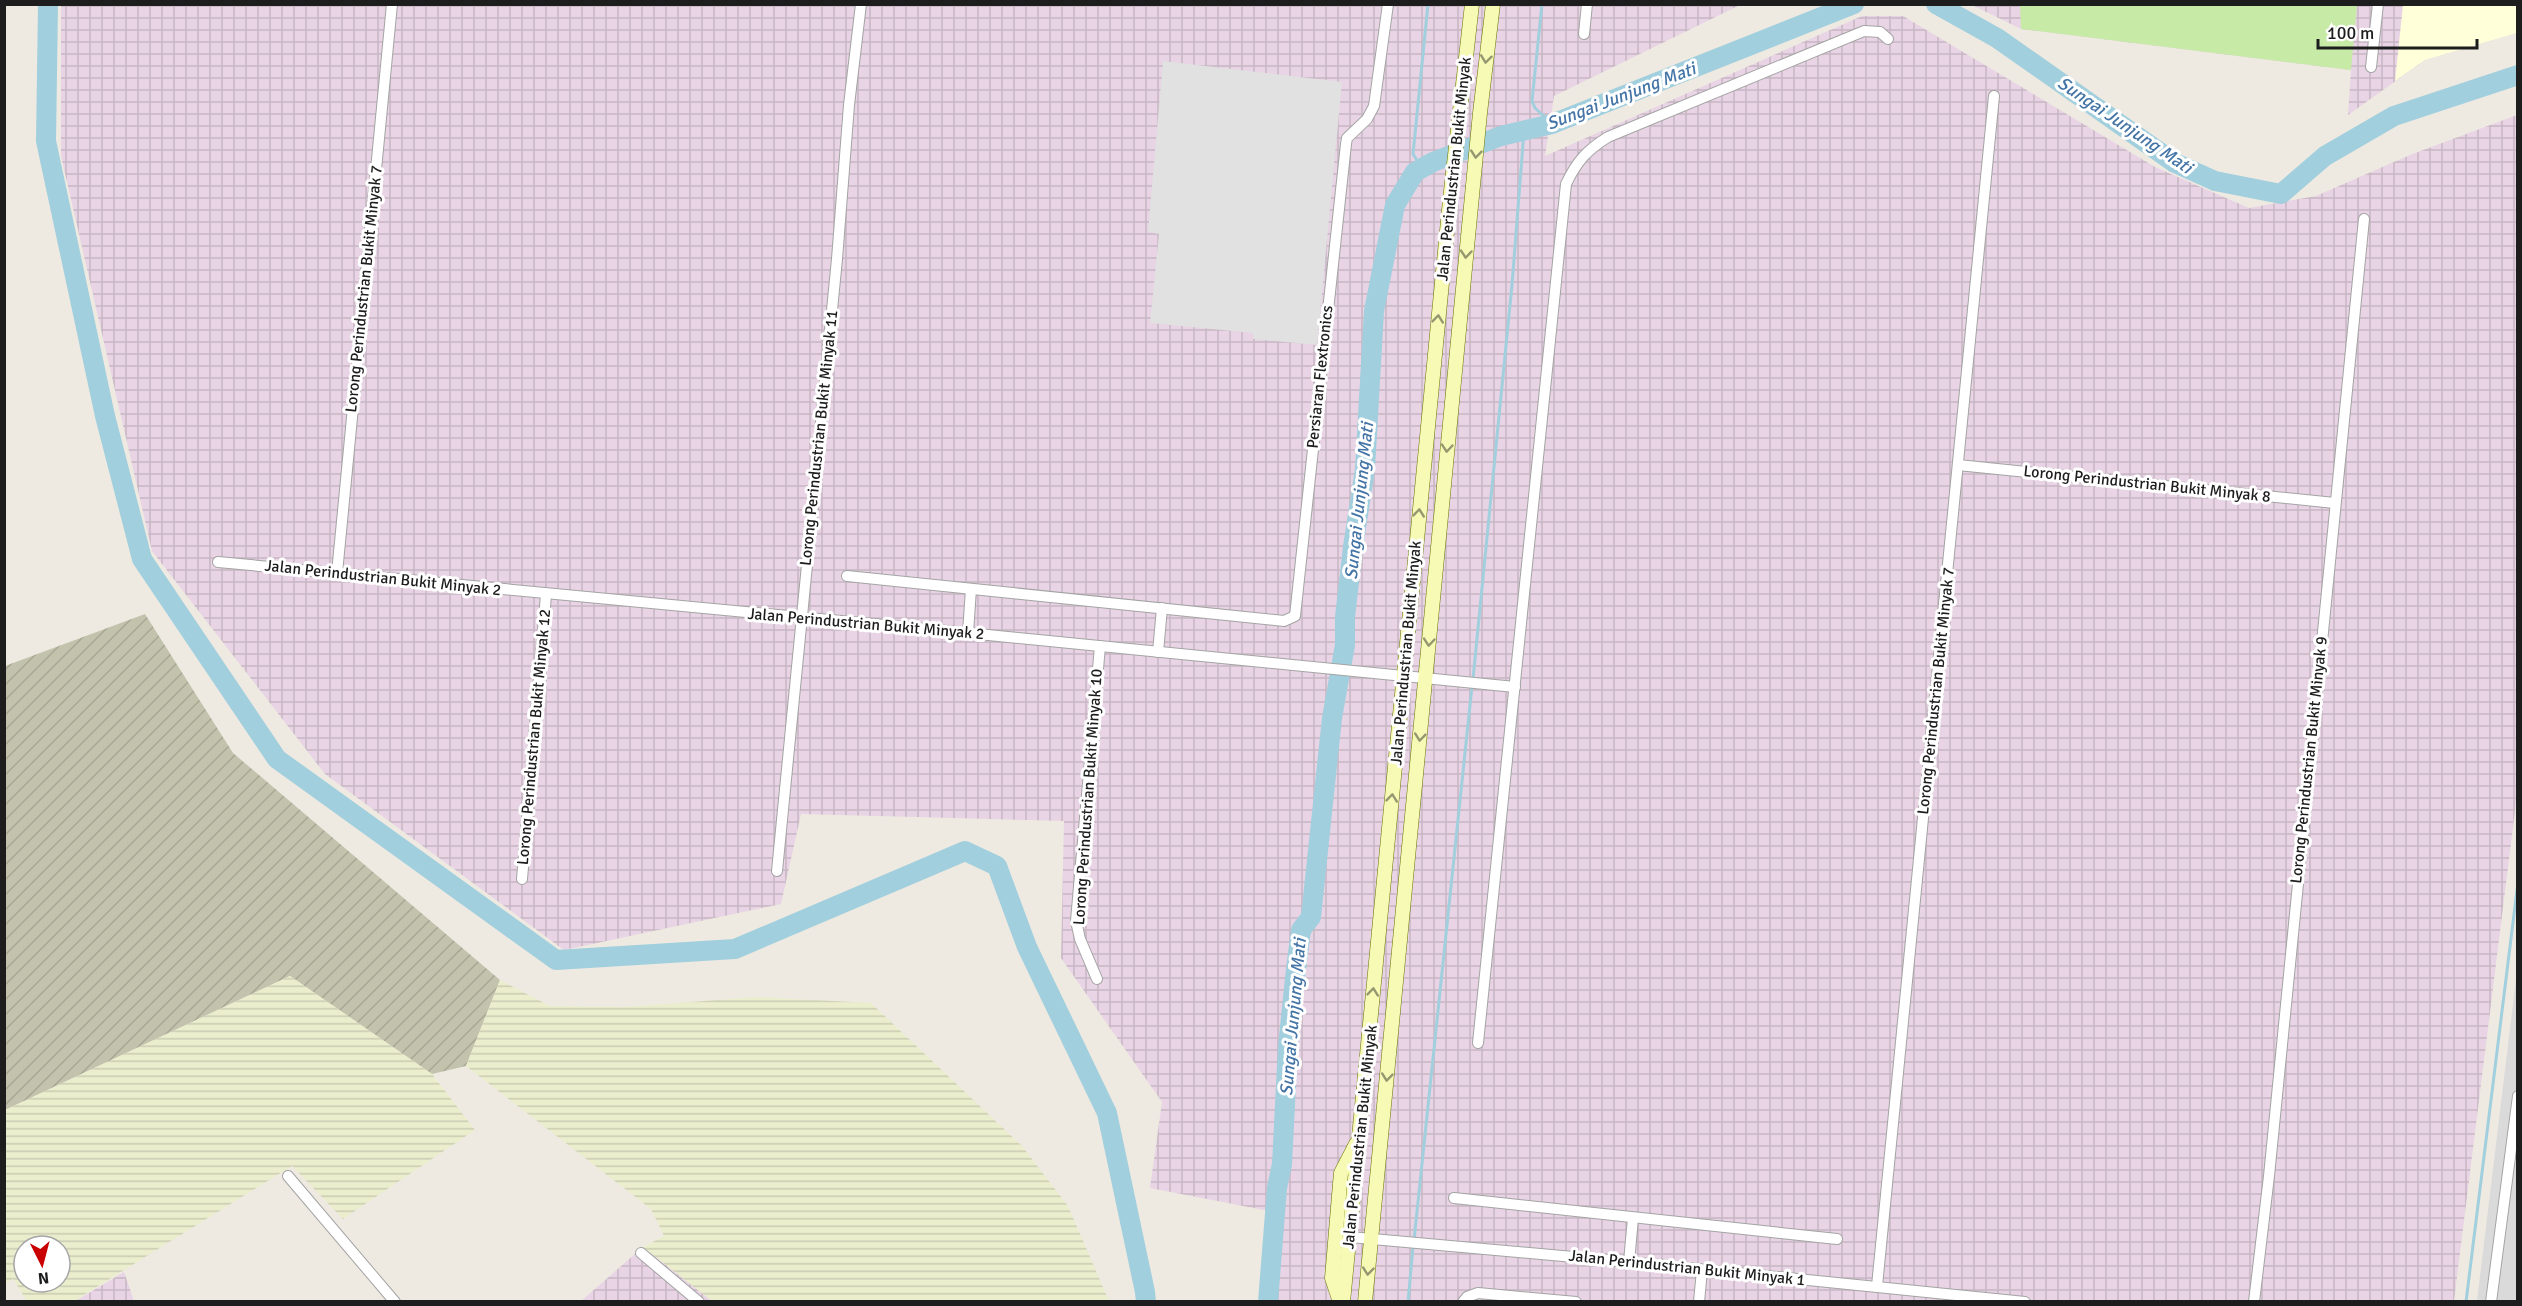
<svg xmlns="http://www.w3.org/2000/svg" width="2522" height="1306" font-family="Signika,sans-serif">
	<style>
		.residential { fill: #dbdada }
		.industrial { fill: url(#industrial-grid) }
		.education { fill: #ffffda }
		.construction { fill: url(#construction-furrows) }
		.farmland { fill: url(#farmland-rules); fill-rule: evenodd }
		.grass { fill: #c7eaa6 }
		.parking { fill: #e1e1e1 }
		.lines { fill: none; stroke-linecap: round; stroke-linejoin: round }
		.stream { stroke: #a1cfdd; stroke-width: 3 }
		.river { stroke: #a1cfdd; stroke-width: 20 }
		.minor-casing { stroke: #a4a4a4; stroke-width: 12 }
		.secondary-casing { stroke: #687503; stroke-width: 15 }
		.minor { stroke: #fff; stroke-width: 10 }
		.secondary { stroke: #f7fab4; stroke-width: 14 }
		.oneway { stroke: #959770 }
		.labels { text-anchor: middle; dominant-baseline: central; stroke-width: 6; stroke-linejoin: round; paint-order: stroke }
		.street-label { font-size: 16px; fill: #1d1d1d; stroke: #fff }
		.water-label { font-size: 18px; font-style: italic; fill: #4575a6; stroke: #fff }
	</style>
	<defs>
		<pattern id="industrial-grid" width="8" height="8" patternUnits="userSpaceOnUse" patternTransform="scale(1.5)"><rect width="8" height="8" fill="#e8d4e4"/><path d="M0 4h8M4 0v8" fill="none" stroke="#c7b6c3"/></pattern>
		<pattern id="construction-furrows" width="10" height="10" patternUnits="userSpaceOnUse" patternTransform="scale(1.5)"><rect width="10" height="10" fill="#c3c3ad"/><path d="M-1 1l2-2M0 10L10 0M9 11l2-2" fill="none" stroke="#a7a794"/></pattern>
		<pattern id="farmland-rules" width="6" height="5" patternUnits="userSpaceOnUse" patternTransform="scale(1.5)"><rect width="6" height="5" fill="#ebeecd"/><path d="M0 2.5h6" fill="none" stroke="#c9ccb0"/></pattern>
	</defs>
	<rect width="100%" height="100%" fill="#eeeae2"/>
	<path class="residential" d="M 2517,971 L 2517,1301 L 2477,1301 Z"/>
	<g class="industrial">
		<path d="M 61,5 L 1740,5 L 1554,96 L 1545,156 L 1862,16 L 1903,16 L 2155,167 L 2249,208 L 2316,196 L 2410,155 L 2517,115 L 2518,787 L 2454,1301 L 1266,1301 L 1269,1211 L 1150,1188 L 1162,1102 L 1061,958 L 1064,821 L 801,814 L 781,904 L 564,950 L 325,774 L 152,551 L 61,156 Z"/>
		<path d="M 1972,5 L 2517,5 L 2517,33 L 2425,60 L 2348,115 L 2351,70 L 2021,29 Z"/>
		<path d="M 643,1247 L 712,1301 L 580,1302 Z"/>
		<path d="M 124,1272 L 134,1301 L 74,1302 Z"/>
	</g>
	<path class="education" d="M 2403,5 L 2517,5 L 2517,33 L 2425,60 L 2395,81 Z"/>
	<path class="construction" d="M 145,614 L 233,753 L 500,980 L 466,1066 L 432,1074 L 290,976 L 5,1110 L 5,666 Z"/>
	<g class="farmland">
		<path d="M 290,976 L 432,1074 L 475,1130 L 343,1219 L 292,1166 L 74,1301 L 27,1301 L 13,1279 L 5,1284 L 5,1110 ZM 24,1246 L 60,1246 L 60,1282 L 24,1282 Z"/>
		<path d="M 500,980 L 550,1006 L 626,1007 L 756,997 L 871,1003 L 1022,1146 L 1068,1206 L 1109,1301 L 712,1301 L 643,1247 L 664,1236 L 651,1209 L 466,1066 Z"/>
	</g>
	<path class="grass" d="M 2020,4 L 2357,5 L 2351,70 L 2021,29 Z"/>
	<path class="parking" d="M 1163,61 L 1342,82 L 1317,345 L 1253,339 L 1253,333 L 1150,323 L 1159,234 L 1148,232 Z"/>
	<g class="lines">
		<g class="stream">
			<path d="M 1542,4 L 1532,101 L 1535,108 L 1552,124"/>
			<path d="M 1422,168 L 1413,154 L 1428,4"/>
			<path d="M 1473,679 L 1512,285 L 1524,131"/>
			<path d="M 1414,1240 L 1472,686"/>
			<path d="M 1408,1302 L 1413,1247"/>
			<path d="M 2466,1302 L 2518,882"/>
		</g>
		<g class="river">
			<path d="M 48,4 L 46,141 L 105,416 L 142,559 L 277,759 L 556,960 L 735,949 L 965,851 L 997,866 L 1027,947 L 1107,1113 L 1145,1292 L 1146,1302"/>
			<path d="M 1936,4 L 1997,38 L 2175,163 L 2215,181 L 2281,194 L 2325,156 L 2394,116 L 2518,75"/>
			<path d="M 1268,1302 L 1277,1188 L 1282,1164 L 1288,1046 L 1296,969 L 1301,930 L 1311,917 L 1332,718 L 1345,645 L 1345,617 L 1353,547 L 1365,469 L 1374,311 L 1395,205 L 1415,172 L 1433,162 L 1501,136 L 1552,124 L 1854,4"/>
		</g>
		<g class="minor-casing">
			<g id="minor">
				<path d="M 1584,34 L 1587,4"/>
				<path d="M 2371,67 L 2378,4"/>
				<path d="M 1958,465 L 2335,503"/>
				<path d="M 218,562 L 968,633 L 1515,687"/>
				<path d="M 337,573 L 392,4"/>
				<path d="M 847,576 L 1284,621 L 1295,616 L 1346,144 L 1347,138 L 1367,119 L 1374,106 L 1388,4"/>
				<path d="M 968,633 L 971,589"/>
				<path d="M 1158,652 L 1162,608"/>
				<path d="M 777,871 L 837,259 L 849,105 L 861,4"/>
				<path d="M 522,879 L 546,595"/>
				<path d="M 1097,979 L 1080,939 L 1076,921 L 1100,646"/>
				<path d="M 1478,1043 L 1566,184 C 1577,161 1587,150 1608,137 L 1864,31 L 1880,32 L 1888,39"/>
				<path d="M 288,1176 L 395,1302"/>
				<path d="M 1454,1198 L 1837,1239"/>
				<path d="M 1350,1237 L 1629,1262 L 2025,1302"/>
				<path d="M 641,1253 L 699,1302"/>
				<path d="M 1629,1262 L 1633,1218"/>
				<path d="M 1877,1286 L 1994,96"/>
				<path d="M 1463,1302 L 1467,1297 L 1478,1293 L 1576,1302"/>
				<path d="M 1699,1302 L 1702,1270"/>
				<path d="M 2254,1302 L 2269,1176 L 2364,219"/>
				<path d="M 2491,1302 L 2518,1096"/>
			</g>
		</g>
		<g class="secondary-casing">
			<g id="secondary">
				<path d="M 1340,1302 L 1332,1278 L 1340,1184 L 1341,1173 L 1356,1144"/>
				<path d="M 1343,1302 L 1450,200 L 1472,4"/>
				<path d="M 1365,1302 L 1480,113 L 1493,4"/>
			</g>
		</g>
		<use href="#minor" class="minor"/>
		<use href="#secondary" class="secondary"/>
	</g>
	<defs><path id="oneway-chevron" d="M-2-3.5L2.5 0L-2 3.5" fill="none" stroke-width="1.6" stroke-linecap="round" stroke-linejoin="round" transform="scale(1.5)"/></defs>
	<g class="oneway">
		<use href="#oneway-chevron" transform="translate(1486 59) rotate(97)"/>
		<use href="#oneway-chevron" transform="translate(1476 154) rotate(96)"/>
		<use href="#oneway-chevron" transform="translate(1466 254) rotate(95)"/>
		<use href="#oneway-chevron" transform="translate(1438 319) rotate(-84)"/>
		<use href="#oneway-chevron" transform="translate(1447 448) rotate(95)"/>
		<use href="#oneway-chevron" transform="translate(1419 513) rotate(-84)"/>
		<use href="#oneway-chevron" transform="translate(1429 642) rotate(95)"/>
		<use href="#oneway-chevron" transform="translate(1420 737) rotate(96)"/>
		<use href="#oneway-chevron" transform="translate(1392 798) rotate(-84)"/>
		<use href="#oneway-chevron" transform="translate(1373 992) rotate(-84)"/>
		<use href="#oneway-chevron" transform="translate(1387 1077) rotate(96)"/>
		<use href="#oneway-chevron" transform="translate(1368 1271) rotate(96)"/>
	</g>
	<g class="labels">
		<g class="street-label">
			<text transform="translate(1454 169) rotate(-84)">Jalan Perindustrian Bukit Minyak</text>
			<text transform="translate(364 289) rotate(-84)">Lorong Perindustrian Bukit Minyak 7</text>
			<text transform="translate(1320 377) rotate(-84)">Persiaran Flextronics</text>
			<text transform="translate(819 438) rotate(-84)">Lorong Perindustrian Bukit Minyak 11</text>
			<text transform="translate(2147 484) rotate(6)">Lorong Perindustrian Bukit Minyak 8</text>
			<text transform="translate(383 578) rotate(6)">Jalan Perindustrian Bukit Minyak 2</text>
			<text transform="translate(866 624) rotate(5)">Jalan Perindustrian Bukit Minyak 2</text>
			<text transform="translate(1406 653) rotate(-85)">Jalan Perindustrian Bukit Minyak</text>
			<text transform="translate(1936 691) rotate(-84)">Lorong Perindustrian Bukit Minyak 7</text>
			<text transform="translate(534 737) rotate(-85)">Lorong Perindustrian Bukit Minyak 12</text>
			<text transform="translate(2309 760) rotate(-84)">Lorong Perindustrian Bukit Minyak 9</text>
			<text transform="translate(1088 797) rotate(-86)">Lorong Perindustrian Bukit Minyak 10</text>
			<text transform="translate(1360 1137) rotate(-84)">Jalan Perindustrian Bukit Minyak</text>
			<text transform="translate(1687 1268) rotate(6)">Jalan Perindustrian Bukit Minyak 1</text>
		</g>
		<g class="water-label">
			<text transform="translate(1621 96) rotate(-21)">Sungai Junjung Mati</text>
			<text transform="translate(2125 125) rotate(34)">Sungai Junjung Mati</text>
			<text transform="translate(1359 501) rotate(-84)">Sungai Junjung Mati</text>
			<text transform="translate(1293 1017) rotate(-85)">Sungai Junjung Mati</text>
		</g>
	</g>
	<rect width="2522" height="1306" fill="none" stroke="#1d1d1d" stroke-width="12"/>
	<g transform="translate(42 1264) rotate(174)"><circle r="28" fill="#ffffff" stroke="#a5a5a5" stroke-width="1.5"/>
	<path d="M0-4.5L10 22L0 15L-10 22Z" fill="#c90100"/>
	<text y="-9" font-size="16" font-weight="bold" text-anchor="middle" fill="#1d1d1d">N</text>
	</g>
	<path d="M2318 39v9h159v-9" fill="none" stroke="#1d1d1d" stroke-width="3"/>
	<text x="2327" y="39" font-size="18" fill="#1d1d1d" stroke="#ffffff" stroke-width="4.5" paint-order="stroke">100 m</text>
</svg>
